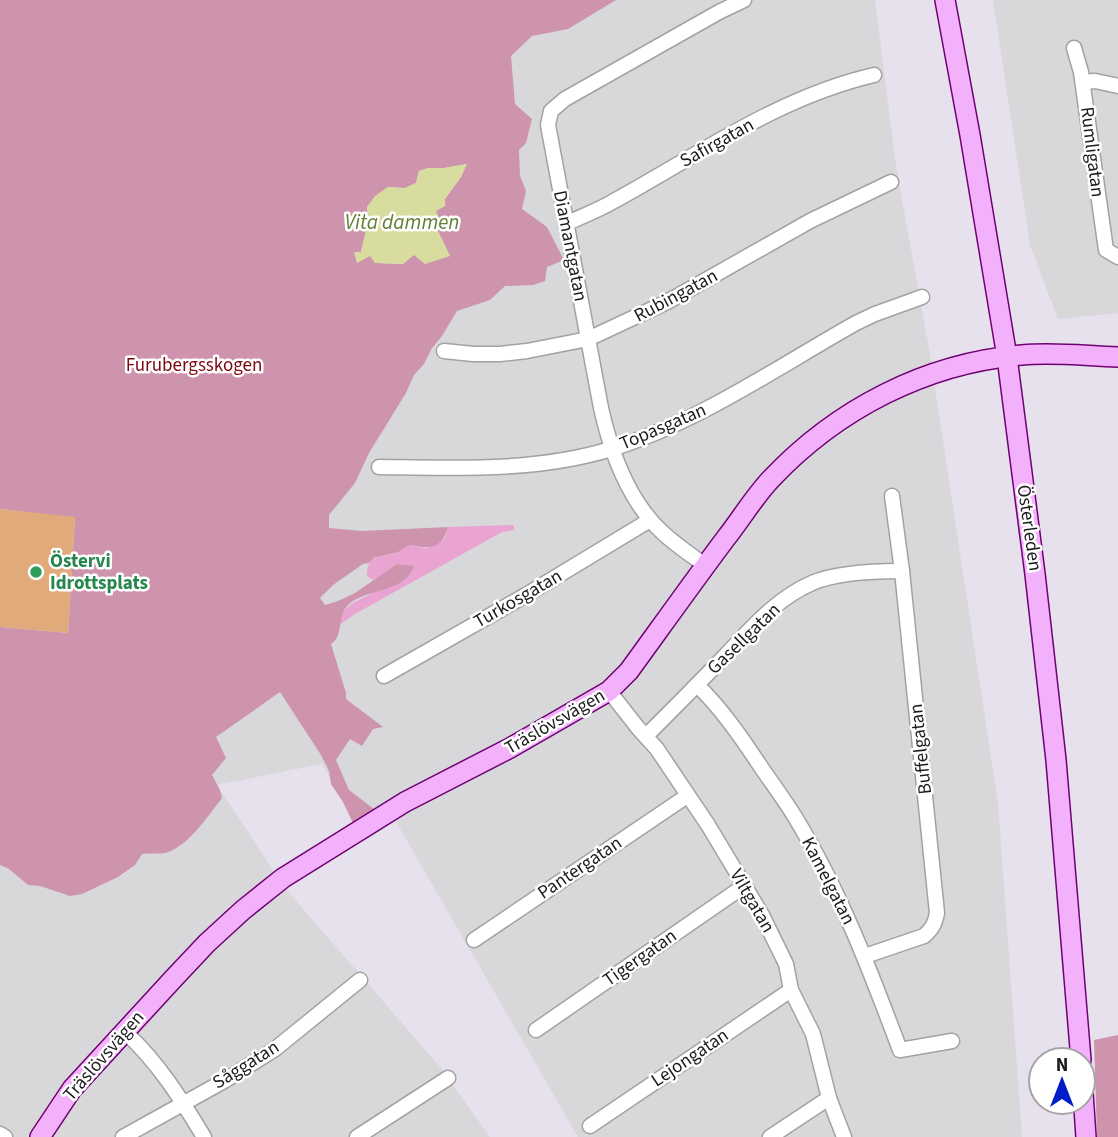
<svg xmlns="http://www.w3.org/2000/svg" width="1118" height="1137" font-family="'Source Sans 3',sans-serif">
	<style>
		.residential { fill: #d8d8da }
		.grass { fill: #eaa4d1 }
		.forest { fill: #ce94ad; fill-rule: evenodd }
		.pitch { fill: #e0aa7b }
		.water { fill: #d8dd9f }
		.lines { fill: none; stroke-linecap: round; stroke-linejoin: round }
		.street-casing { stroke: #a2a2a2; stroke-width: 17 }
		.secondary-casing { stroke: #6f0273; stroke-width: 22 }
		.street { stroke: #fff; stroke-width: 14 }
		.secondary { stroke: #f4b1fb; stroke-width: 19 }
		.leisure-dot { fill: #2e9e5b; stroke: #fff; stroke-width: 2.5 }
		.labels { text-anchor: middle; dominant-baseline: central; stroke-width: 5; stroke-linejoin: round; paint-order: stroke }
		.street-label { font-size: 19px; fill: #1b1b1b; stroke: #fff }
		.park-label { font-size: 19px; fill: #7b080f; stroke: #fff }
		.leisure-label { font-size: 19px; font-weight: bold; fill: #27864d; stroke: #fff; text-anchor: start }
		.water-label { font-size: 21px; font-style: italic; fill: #647e36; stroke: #fff }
	</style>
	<rect width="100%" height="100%" fill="#e7e0ed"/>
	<g class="residential">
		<path d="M 0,0 L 875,0 L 896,166 L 929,349 L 998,803 L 1022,1137 L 578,1137 L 395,820 L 365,841 L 322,764 L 217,785 L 285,888 L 440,1067 L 490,1137 L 0,1137 Z"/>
		<path d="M 993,0 L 1118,0 L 1118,313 L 1058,319 L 1030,245 Z"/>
	</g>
	<path class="grass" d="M 514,525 L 514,530 L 502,532 L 355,614 L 341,624 L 338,619 C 350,601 357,602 374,592 C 388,584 400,575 414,567 L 397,564 L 381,576 L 373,580 L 367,576 C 367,555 379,558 395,553 C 400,551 405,548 410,545 L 426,548 L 444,539 L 448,527 Z"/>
	<g class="forest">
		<path d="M 0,0 L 616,0 L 568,29 L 532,36 L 511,56 L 515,104 L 532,119 L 526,143 L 519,150 L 520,176 L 526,191 L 522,209 L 547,227 L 564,260 L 547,267 L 545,281 L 533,285 L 505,286 L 490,300 L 457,311 L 442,336 L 432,348 L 424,364 L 414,375 L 406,393 L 369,453 L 355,483 L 329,515 L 329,528 L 362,531 L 448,527 C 441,549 432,549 410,545 L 398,552 L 374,558 L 369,563 L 363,564 L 333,585 L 320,598 L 325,605 L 338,601 L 355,593 L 397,564 L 414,566 C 404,596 359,587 345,609 C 338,620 343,636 331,644 L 346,693 L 346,699 L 383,727 L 373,729 L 362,746 L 350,739 L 336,760 L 349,790 L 374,809 L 367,817 L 353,823 L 343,802 L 331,784 L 329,771 L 321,755 L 280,692 L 216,737 L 226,758 L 212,775 L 220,790 L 222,798 C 208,816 187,848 165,853 C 158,854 149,853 142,854 L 135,865 L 118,877 L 82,894 L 70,896 L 40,886 L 28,885 L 9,869 L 0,865 L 0,627 L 68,633 L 75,518 L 0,509 ZM 466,164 L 461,177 L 436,211 L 436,227 L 450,256 L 414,254 L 403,264 L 376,263 L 370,256 L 361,252 L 368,222 L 367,207 L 388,187 L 405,188 L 416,183 L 419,171 L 428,168 L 444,168 Z"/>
		<path d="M 1118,1035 L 1118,1137 L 1097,1137 L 1094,1040 Z"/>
	</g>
	<path class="pitch" d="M 0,509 L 75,517 L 68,633 L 0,627 Z"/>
	<path class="water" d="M 467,164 L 461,177 L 445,199 L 445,206 L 436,211 L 440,220 L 436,227 L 450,256 L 425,264 L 414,255 L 403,264 L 375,263 L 370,256 L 357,263 L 354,252 L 361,252 L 368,222 L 367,207 L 375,196 L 388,187 L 405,188 L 416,183 L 419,171 L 428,168 L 444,168 Z"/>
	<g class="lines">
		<g class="street-casing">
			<g id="street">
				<path d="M 1074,48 L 1081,72 L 1106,250 L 1118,257"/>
				<path d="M 1083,82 L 1095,81 L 1118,86"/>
				<path d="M 566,224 C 582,216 599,210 614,201 C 698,155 779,97 874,75"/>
				<path d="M 444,351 L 473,354 L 500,354 L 527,351 L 588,339 L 667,302 L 810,221 L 891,182"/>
				<path d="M 379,467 C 455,468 536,472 611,449 C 699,422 776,368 856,323 L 875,314 L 922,297"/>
				<path d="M 706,566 C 691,555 676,545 663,533 C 628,501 611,453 601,408 L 548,125 L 551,111 L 565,99 L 719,12 L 744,0"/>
				<path d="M 384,676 L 526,595 L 650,520"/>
				<path d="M 697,685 C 721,708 741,737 759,764 C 771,782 784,799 795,817 C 840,891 870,970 900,1050 L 952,1041"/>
				<path d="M 609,691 L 638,728 L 657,749 L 708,825 L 762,915 L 786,964 L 791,990 L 813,1034 L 829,1098 L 844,1137"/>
				<path d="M 646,736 C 671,711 697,685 722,659 C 749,631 775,599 812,583 C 835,573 877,571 902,571"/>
				<path d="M 474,940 L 687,796"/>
				<path d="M 865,956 L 924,936 C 932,929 935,924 937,913 L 902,571 L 892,496"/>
				<path d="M 536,1030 L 744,886"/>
				<path d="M 125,1032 C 158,1062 181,1099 204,1137"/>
				<path d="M 590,1126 L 791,990"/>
				<path d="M 0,1134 L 5,1137"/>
				<path d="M 123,1137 L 224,1081 L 275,1049 L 360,980"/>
				<path d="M 357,1137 L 448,1078"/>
				<path d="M 770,1137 L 829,1098"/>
			</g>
		</g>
		<g class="secondary-casing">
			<g id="secondary">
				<path d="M 945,0 L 970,135 L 1007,357 L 1035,574 L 1056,760 L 1081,1060"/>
				<path d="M 1083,1093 L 1086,1137"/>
				<path d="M 40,1137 L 72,1089 L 174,978 L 207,943 L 243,910 L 283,878 L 405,802 L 510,748 L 609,691 L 629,671 C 661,627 693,582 726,538 C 741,519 754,497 771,479 C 837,409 926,363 1022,355 C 1054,352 1086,356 1118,357"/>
			</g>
		</g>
		<use href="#street" class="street"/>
		<use href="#secondary" class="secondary"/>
	</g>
	<circle class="leisure-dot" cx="36" cy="572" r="7"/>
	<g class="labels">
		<g class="street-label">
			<text transform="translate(717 143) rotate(-29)">Safirgatan</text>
			<text transform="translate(1092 152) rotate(83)">Rumligatan</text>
			<text transform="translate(570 246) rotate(79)">Diamantgatan</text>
			<text transform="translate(676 296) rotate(-28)">Rubingatan</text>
			<text transform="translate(663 427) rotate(-23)">Topasgatan</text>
			<text transform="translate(1029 528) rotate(82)">Österleden</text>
			<text transform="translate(518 599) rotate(-30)">Turkosgatan</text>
			<text transform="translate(744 639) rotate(-44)">Gasellgatan</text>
			<text transform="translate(555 722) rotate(-30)">Träslövsvägen</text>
			<text transform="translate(921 749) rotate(-96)">Buffelgatan</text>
			<text transform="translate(580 868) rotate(-34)">Pantergatan</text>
			<text transform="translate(828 881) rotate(63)">Kamelgatan</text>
			<text transform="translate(752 901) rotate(60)">Viltgatan</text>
			<text transform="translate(640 958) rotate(-35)">Tigergatan</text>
			<text transform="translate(104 1056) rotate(-49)">Träslövsvägen</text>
			<text transform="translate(690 1058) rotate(-34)">Lejongatan</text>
			<text transform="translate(246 1065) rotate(-32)">Såggatan</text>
		</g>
		<g class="park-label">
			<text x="194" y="365">Furubergsskogen</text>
		</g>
		<g class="leisure-label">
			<text x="50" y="561">Östervi<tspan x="50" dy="22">Idrottsplats</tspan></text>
		</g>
		<g class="water-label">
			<text x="402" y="222">Vita dammen</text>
		</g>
	</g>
	<g transform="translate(1062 1081)"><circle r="33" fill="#ffffff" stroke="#a4a4a4" stroke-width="2"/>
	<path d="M0-5L12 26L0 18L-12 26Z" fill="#001dc7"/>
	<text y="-10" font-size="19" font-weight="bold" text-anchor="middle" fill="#1b1b1b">N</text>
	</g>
</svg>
